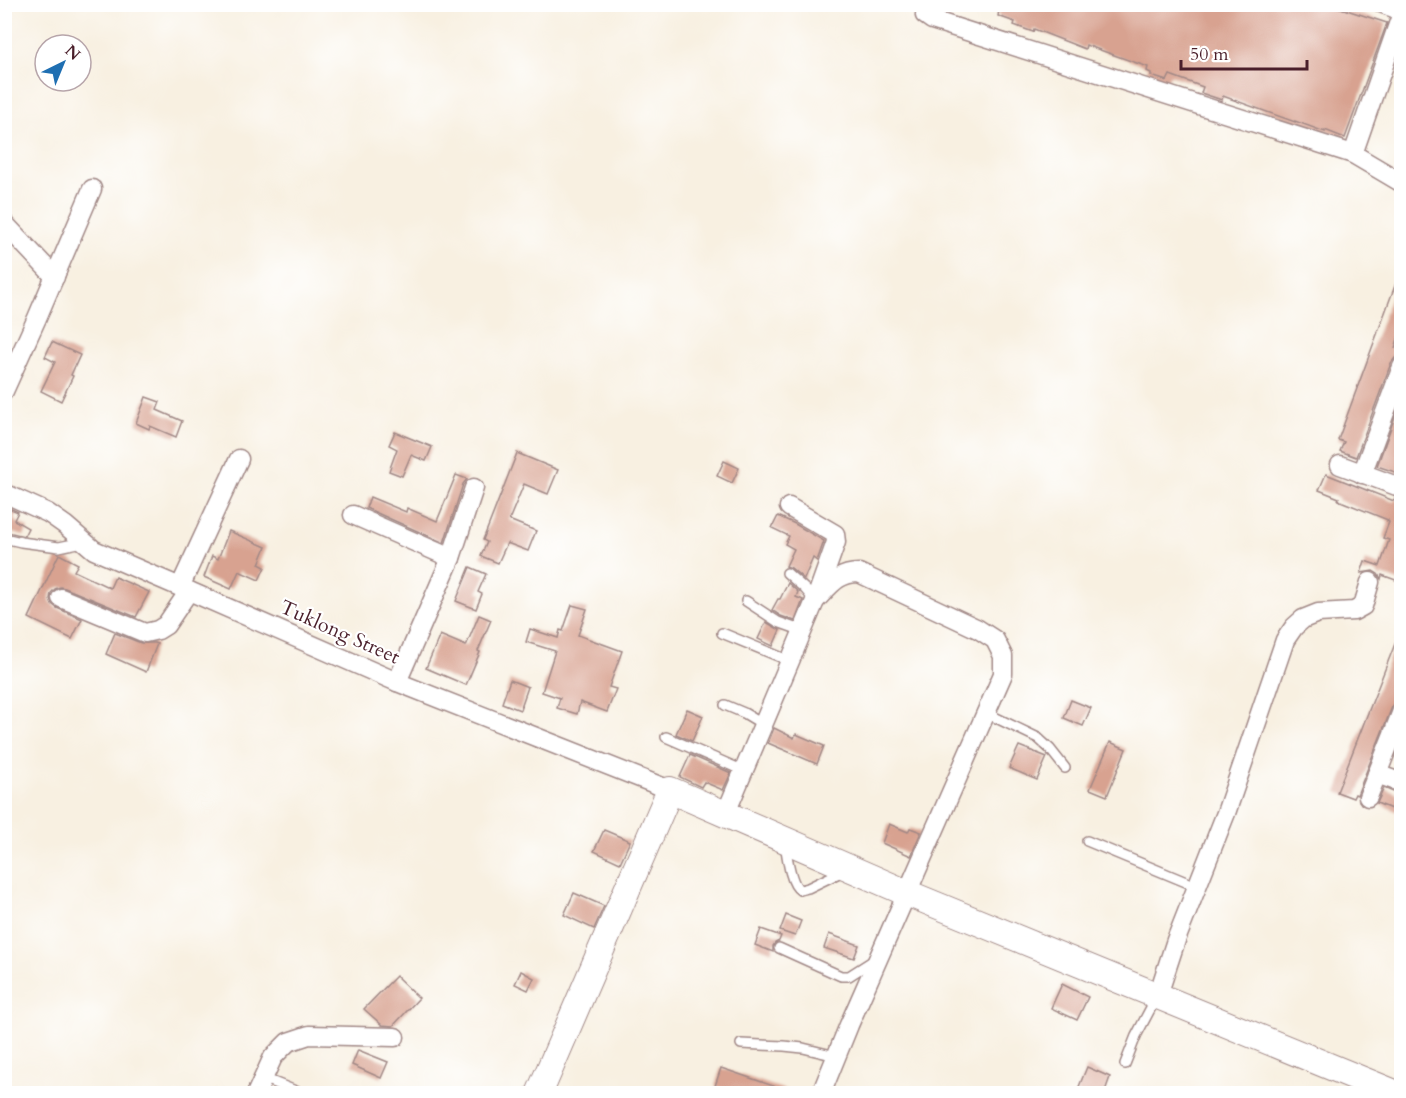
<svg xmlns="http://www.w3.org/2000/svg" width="1406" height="1098" font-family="Cardo,serif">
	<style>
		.building { fill: #d8a290 }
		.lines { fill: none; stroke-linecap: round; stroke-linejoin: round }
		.lane-casing { stroke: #a18886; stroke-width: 12 }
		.street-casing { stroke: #a18886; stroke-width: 21 }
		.secondary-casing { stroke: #a18886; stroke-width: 28 }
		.lane { stroke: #fff; stroke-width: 9 }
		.street { stroke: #fff; stroke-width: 18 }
		.secondary { stroke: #fff; stroke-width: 26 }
		.labels { text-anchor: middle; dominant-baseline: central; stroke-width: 4.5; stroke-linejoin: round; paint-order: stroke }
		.street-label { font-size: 20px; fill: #4a1f2b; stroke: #fff }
	</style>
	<rect width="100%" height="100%" fill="#fff"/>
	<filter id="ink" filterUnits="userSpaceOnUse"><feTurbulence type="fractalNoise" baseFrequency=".0167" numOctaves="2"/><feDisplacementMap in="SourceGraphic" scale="12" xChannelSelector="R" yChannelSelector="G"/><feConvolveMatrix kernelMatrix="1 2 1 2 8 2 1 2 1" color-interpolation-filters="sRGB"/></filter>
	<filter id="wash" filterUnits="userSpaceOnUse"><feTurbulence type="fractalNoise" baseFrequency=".008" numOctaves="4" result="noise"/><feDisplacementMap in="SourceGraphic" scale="24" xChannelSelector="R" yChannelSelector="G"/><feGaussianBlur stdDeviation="1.35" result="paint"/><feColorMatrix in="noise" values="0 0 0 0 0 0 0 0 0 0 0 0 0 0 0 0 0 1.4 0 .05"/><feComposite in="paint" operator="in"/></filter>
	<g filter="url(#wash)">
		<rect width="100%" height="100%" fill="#f8f0e1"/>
		<g id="blocks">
			<g class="building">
				<path d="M 1000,4 L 1328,4 L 1387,23 L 1345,138 L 1325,130 L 1325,132 L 1295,121 L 1295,122 L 1223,96 L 1222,100 L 1201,93 L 1203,87 L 1170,75 L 1167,81 L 1151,76 L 1151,73 L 1147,71 L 1148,67 L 1086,45 L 1085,49 L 1034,29 L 1033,32 L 1014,25 L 1015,22 L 998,16 Z"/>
				<path d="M 1400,272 L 1401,272 L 1401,330 L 1395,348 L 1401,349 L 1401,356 L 1395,358 L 1391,363 L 1356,457 L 1340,451 L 1344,442 L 1338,440 Z"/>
				<path d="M 52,342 L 80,355 L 71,375 L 73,376 L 61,401 L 41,391 L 55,362 L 45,357 Z"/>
				<path d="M 146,397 L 160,402 L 157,410 L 182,421 L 176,437 L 150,426 L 149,429 L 136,423 Z"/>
				<path d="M 1401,400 L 1401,474 L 1377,466 Z"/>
				<path d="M 395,432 L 432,447 L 426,461 L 411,455 L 402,476 L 389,471 L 397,449 L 389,445 Z"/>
				<path d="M 517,453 L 558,470 L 548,494 L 524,484 L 509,520 L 536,531 L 528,551 L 507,543 L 498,563 L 481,556 L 487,542 L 483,540 Z"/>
				<path d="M 724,461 L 739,468 L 732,483 L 717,476 Z"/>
				<path d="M 1326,474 L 1394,501 L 1395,498 L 1401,499 L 1401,582 L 1382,575 L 1381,579 L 1378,574 L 1373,571 L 1361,573 L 1365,561 L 1380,566 L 1389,540 L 1383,538 L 1389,522 L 1387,521 L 1388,520 L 1338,500 L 1339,498 L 1319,490 Z"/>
				<path d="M 456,475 L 467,479 L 463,484 L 444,543 L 366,508 L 370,497 L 406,512 L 407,508 L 437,521 Z"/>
				<path d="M 4,506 L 18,512 L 14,520 L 28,528 L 24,536 L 4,531 Z"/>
				<path d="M 778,516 L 795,524 L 824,541 L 817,561 L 813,558 L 804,579 L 791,568 L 786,566 L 794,549 L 785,544 L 789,536 L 772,528 Z"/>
				<path d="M 229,531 L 266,547 L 259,564 L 265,567 L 259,580 L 239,571 L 231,589 L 204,577 L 212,556 L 218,559 Z"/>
				<path d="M 59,554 L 78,564 L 74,571 L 110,588 L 115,577 L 149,592 L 136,617 L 65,588 L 60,587 L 55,589 L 51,593 L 50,599 L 52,604 L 57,608 L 82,619 L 72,639 L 29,618 Z"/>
				<path d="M 470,567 L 486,574 L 478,592 L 482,594 L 476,609 L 456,601 Z"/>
				<path d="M 788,583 L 798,592 L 796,597 L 803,600 L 795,621 L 781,616 L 772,610 L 778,599 L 780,599 Z"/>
				<path d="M 572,605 L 587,609 L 578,635 L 622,651 L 609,687 L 616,689 L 607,712 L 580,702 L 577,714 L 557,708 L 560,698 L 542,692 L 555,651 L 526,642 L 530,629 L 558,638 L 560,630 L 563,631 Z"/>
				<path d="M 479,615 L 491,620 L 478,651 L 480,652 L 466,685 L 426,668 L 440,635 L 466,646 Z"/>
				<path d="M 766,622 L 780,630 L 773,646 L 758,639 Z"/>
				<path d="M 1400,631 L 1401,674 L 1397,686 L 1401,687 L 1401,700 L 1396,702 L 1392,707 L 1357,795 L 1355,794 L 1353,798 L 1337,792 Z"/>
				<path d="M 115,633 L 141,643 L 154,643 L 157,644 L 146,672 L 106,654 Z"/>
				<path d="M 510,680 L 528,687 L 520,710 L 502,703 Z"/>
				<path d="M 1071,700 L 1091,708 L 1083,726 L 1064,718 Z"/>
				<path d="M 687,709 L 703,716 L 692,741 L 676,734 Z"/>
				<path d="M 774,728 L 794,738 L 796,734 L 824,746 L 817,764 L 768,743 Z"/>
				<path d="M 1110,742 L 1126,749 L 1107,796 L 1090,789 Z"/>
				<path d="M 1019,746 L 1047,757 L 1037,780 L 1009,768 Z"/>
				<path d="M 690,755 L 731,773 L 723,790 L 704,782 L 701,787 L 680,777 Z"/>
				<path d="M 1384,788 L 1398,794 L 1397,797 L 1401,799 L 1401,813 L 1377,803 Z"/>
				<path d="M 889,824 L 908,832 L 910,828 L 921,832 L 911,856 L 882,843 Z"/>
				<path d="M 604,830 L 630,841 L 620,863 L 594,851 Z"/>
				<path d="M 574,893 L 604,906 L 594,929 L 564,915 Z"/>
				<path d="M 786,915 L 801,921 L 795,936 L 780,931 Z"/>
				<path d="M 761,929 L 781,936 L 779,941 L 775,943 L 773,946 L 773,952 L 755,945 Z"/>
				<path d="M 829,934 L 859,945 L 854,958 L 824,948 Z"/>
				<path d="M 521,971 L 534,978 L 528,990 L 515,984 Z"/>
				<path d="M 396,976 L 419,998 L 393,1026 L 382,1025 L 364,1009 Z"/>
				<path d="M 1062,984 L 1088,997 L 1077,1020 L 1051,1008 Z"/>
				<path d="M 358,1050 L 388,1062 L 381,1078 L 352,1065 Z"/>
				<path d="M 1087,1067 L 1110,1077 L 1104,1094 L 1076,1094 Z"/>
				<path d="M 721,1068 L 788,1091 L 787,1094 L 736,1094 L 715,1086 Z"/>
			</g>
		</g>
	</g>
	<g filter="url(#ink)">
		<use href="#blocks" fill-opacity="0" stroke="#a18886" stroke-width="1.5"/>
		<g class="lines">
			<g class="lane-casing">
				<g id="lane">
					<path d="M 4,538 L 21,542 L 59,547 L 83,542"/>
					<path d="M 787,573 L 805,589 L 815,601"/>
					<path d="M 746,601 L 778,622 L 803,631"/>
					<path d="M 722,633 L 790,661"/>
					<path d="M 725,705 L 744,713 L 764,725"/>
					<path d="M 986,713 L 1038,738 L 1050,749 L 1065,768"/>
					<path d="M 666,737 L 744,771"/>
					<path d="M 1087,841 L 1198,887"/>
					<path d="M 785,843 C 787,855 790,884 800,890 L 808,888 L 845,870"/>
					<path d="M 779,948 L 841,976 L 849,976 L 874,960"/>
					<path d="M 741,1044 L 784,1046 L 803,1048 L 836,1056"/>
					<path d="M 1125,1064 L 1136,1036 L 1156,998"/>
					<path d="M 263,1078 L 303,1094"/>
				</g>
			</g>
			<g class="street-casing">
				<g id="street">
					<path d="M 927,4 L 925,15 L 932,20 L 1353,154 L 1402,183"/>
					<path d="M 1383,4 L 1402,11"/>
					<path d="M 1353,154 L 1402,13"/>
					<path d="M 4,223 L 55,277"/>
					<path d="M 4,391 L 37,318 L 92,189"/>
					<path d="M 1340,465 L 1402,488"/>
					<path d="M 1362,474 L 1402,367"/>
					<path d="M 4,493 L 48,513 L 65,525 L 94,550 L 180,587 L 397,682 L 670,790"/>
					<path d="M 353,515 L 451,558"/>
					<path d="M 180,587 L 239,459"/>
					<path d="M 61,598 L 145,633 L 158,630 L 166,625 L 189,591"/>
					<path d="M 815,601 C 830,586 837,573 859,573 L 978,629 L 995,640 L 1003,656 L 1003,674 L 849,1025 L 821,1094"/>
					<path d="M 397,682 L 451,558 L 474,488"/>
					<path d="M 1377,774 L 1402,783"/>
					<path d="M 1368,797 L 1402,711"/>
					<path d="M 725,815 L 790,661 L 815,601 L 836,542 L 835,534 L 789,507"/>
					<path d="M 1158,995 L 1176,940 L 1226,813 L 1285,640 L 1294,627 L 1303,619 L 1318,613 L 1354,611 L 1363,606 L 1370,582"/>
					<path d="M 256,1094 L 273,1057 L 288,1042 L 309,1035 L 395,1037"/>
				</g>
			</g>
			<g class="secondary-casing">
				<path id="secondary" d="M 539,1094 L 670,790 L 907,893 L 1397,1094"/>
			</g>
			<use href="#lane" class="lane"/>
			<use href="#street" class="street"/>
			<use href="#secondary" class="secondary"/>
		</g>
	</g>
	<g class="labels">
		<g class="street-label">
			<text transform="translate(340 632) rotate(24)">Tuklong Street</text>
		</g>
	</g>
	<rect width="1406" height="1098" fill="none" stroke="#fff" stroke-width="24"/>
	<g transform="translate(63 63) rotate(43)"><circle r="28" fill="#ffffff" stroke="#b7a5aa" stroke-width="1.5"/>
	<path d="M0-4.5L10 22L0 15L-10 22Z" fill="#1f6fb2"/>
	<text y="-9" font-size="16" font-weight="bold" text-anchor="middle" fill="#4a1f2b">N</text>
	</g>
	<path d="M1181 60v9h126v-9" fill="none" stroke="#4a1f2b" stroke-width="3"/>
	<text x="1190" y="60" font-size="18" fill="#4a1f2b" stroke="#ffffff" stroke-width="4.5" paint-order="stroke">50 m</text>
</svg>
